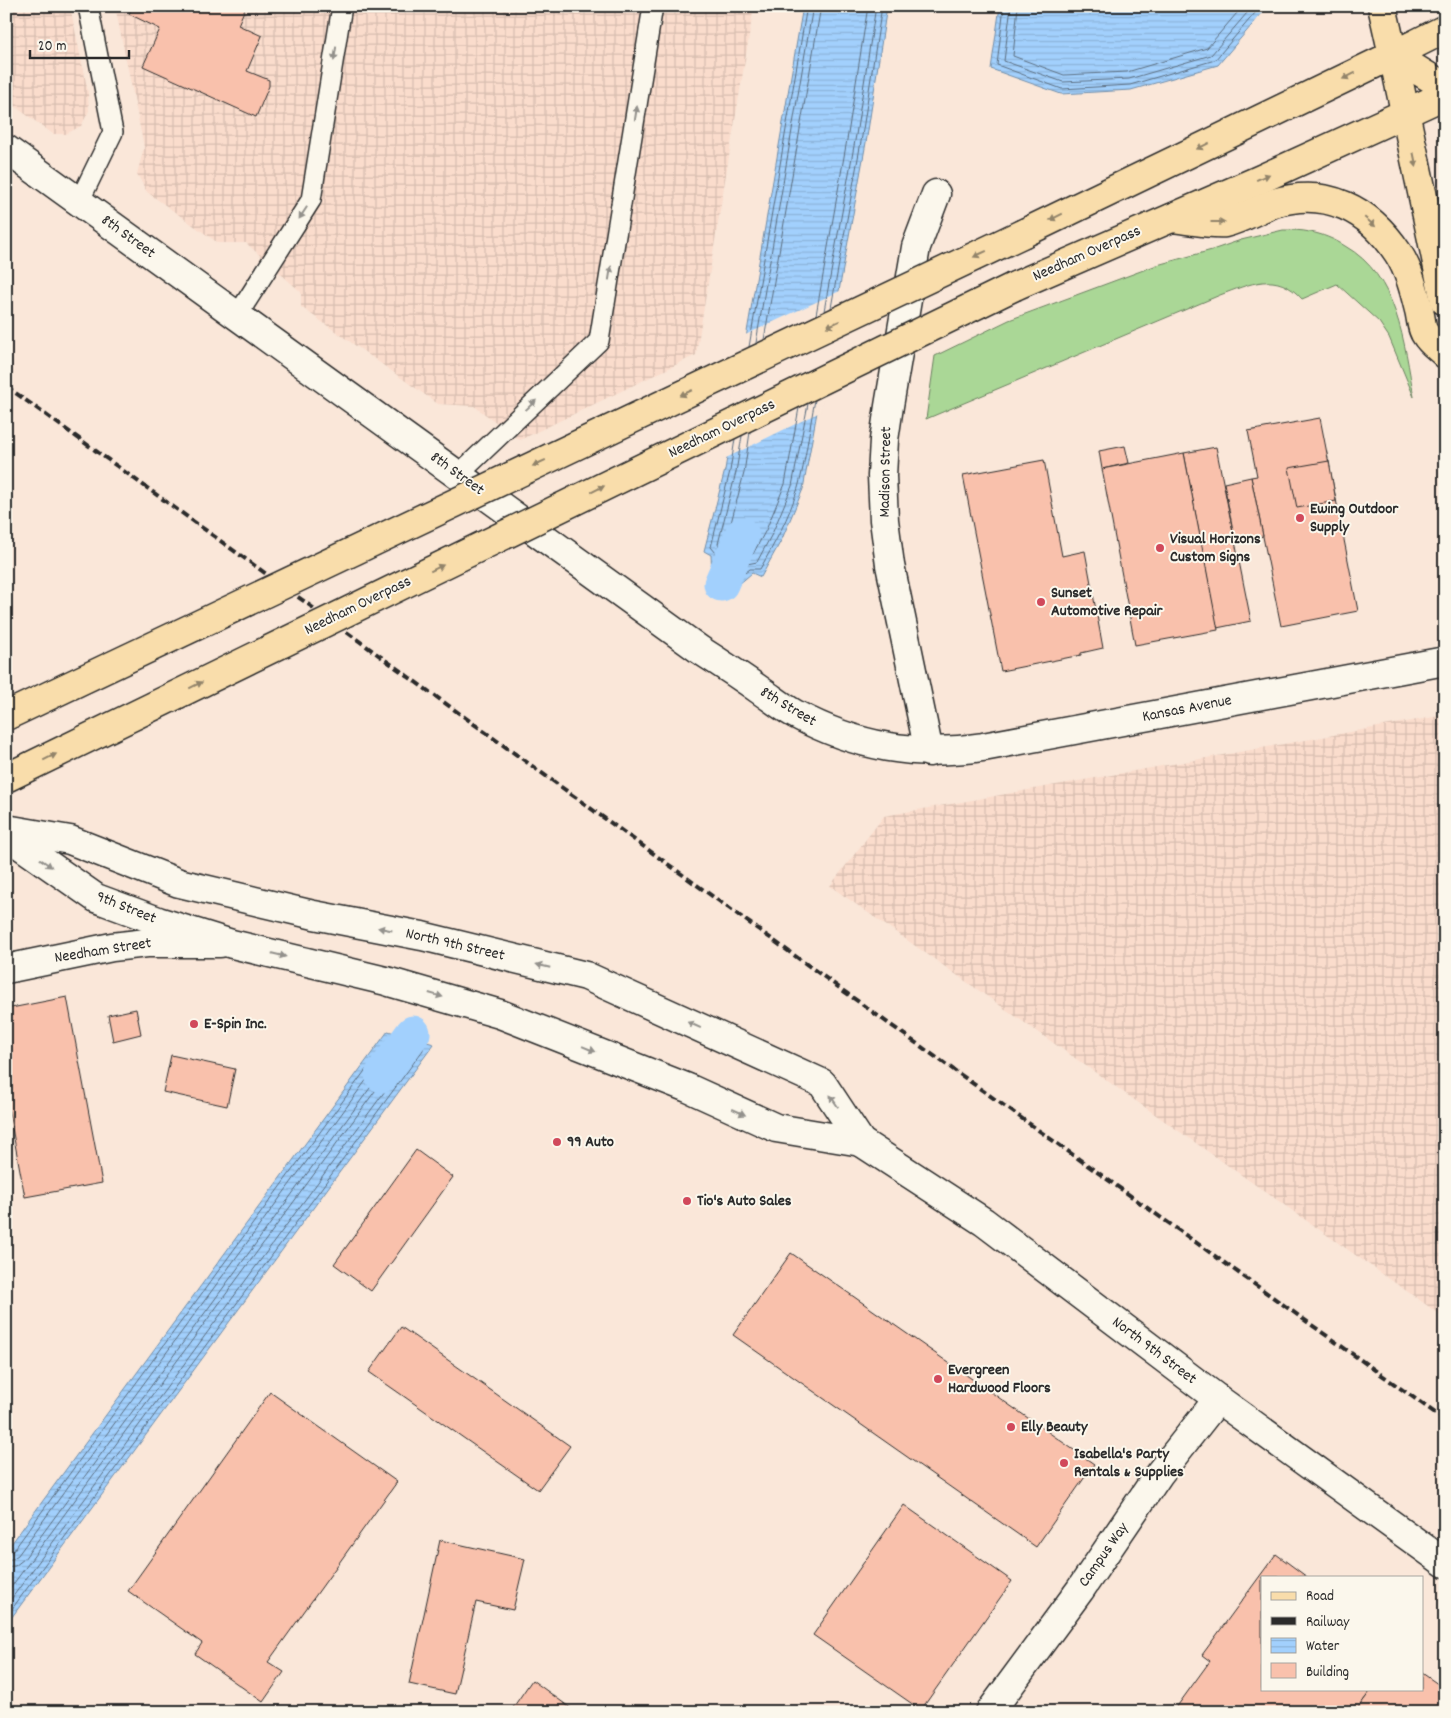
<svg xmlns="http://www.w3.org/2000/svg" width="1451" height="1718" font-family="Dekko,sans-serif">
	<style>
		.industrial { fill: url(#industrial-grid) }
		.garden { fill: #aad796; stroke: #6a8160 }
		.water { fill: url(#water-rules); stroke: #728ea9 }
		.pier { fill: #fae7d9 }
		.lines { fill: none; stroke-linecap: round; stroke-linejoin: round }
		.shore { stroke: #5b6d7f; stroke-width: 1 }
		.canal { stroke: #a2d0fd; stroke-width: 35 }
		.building { fill: #f9c1ac; stroke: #2b2b2b }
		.service-casing { stroke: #2b2b2b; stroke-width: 22 }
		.minor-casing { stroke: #2b2b2b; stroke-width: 31 }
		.tertiary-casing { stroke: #2b2b2b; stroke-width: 31 }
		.secondary-casing { stroke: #2b2b2b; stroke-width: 31 }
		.primary-casing { stroke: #2b2b2b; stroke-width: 31 }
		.motorway-casing { stroke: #2b2b2b; stroke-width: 31 }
		.service { stroke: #fbf7ec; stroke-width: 19 }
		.minor { stroke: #fbf7ec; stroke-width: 28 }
		.tertiary { stroke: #fbf7ec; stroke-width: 28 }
		.secondary { stroke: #fbf7ec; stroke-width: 28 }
		.primary { stroke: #f9ddab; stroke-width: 28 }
		.motorway { stroke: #f9ddab; stroke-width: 28 }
		.rail { stroke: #2b2b2b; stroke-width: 4; stroke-dasharray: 8 4; stroke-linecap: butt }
		.primary-bridge-casing { stroke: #2b2b2b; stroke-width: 31; stroke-linecap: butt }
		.primary-bridge { stroke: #f9ddab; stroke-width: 28 }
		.oneway { fill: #93918c }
		.oneway2 { fill: #92846b }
		.poi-dot { fill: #d1495b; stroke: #fbf7ec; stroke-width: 2 }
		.labels { text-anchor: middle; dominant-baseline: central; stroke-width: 4; stroke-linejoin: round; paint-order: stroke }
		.street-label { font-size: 16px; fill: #2b2b2b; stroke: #fbf7ec }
		.poi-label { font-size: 16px; font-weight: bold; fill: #2b2b2b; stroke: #fbf7ec; text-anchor: start }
	</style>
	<defs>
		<pattern id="industrial-grid" width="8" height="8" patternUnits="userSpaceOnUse" patternTransform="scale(1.25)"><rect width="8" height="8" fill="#fadccc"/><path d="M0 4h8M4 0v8" fill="none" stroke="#d6bdaf"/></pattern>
		<pattern id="water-rules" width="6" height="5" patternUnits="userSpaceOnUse" patternTransform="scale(1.25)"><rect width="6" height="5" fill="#a2d0fd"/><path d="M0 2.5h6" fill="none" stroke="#8cb3d9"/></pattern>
	</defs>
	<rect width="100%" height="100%" fill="#fae7d9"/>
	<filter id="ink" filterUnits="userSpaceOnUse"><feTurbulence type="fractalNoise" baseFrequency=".02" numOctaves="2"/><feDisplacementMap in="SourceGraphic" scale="10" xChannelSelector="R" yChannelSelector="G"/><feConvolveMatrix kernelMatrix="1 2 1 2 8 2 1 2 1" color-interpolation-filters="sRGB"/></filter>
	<g filter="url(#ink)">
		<g class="industrial">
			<path d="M 6,6 L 70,6 L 88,92 L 89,111 L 81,126 L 66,134 L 53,134 L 6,100 Z"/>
			<path d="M 115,6 L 754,6 L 696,355 L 520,440 L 474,406 L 438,404 L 301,307 L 301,292 L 246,243 L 218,243 L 147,192 L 137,174 L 144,147 Z"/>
			<path d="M 1445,715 L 1445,1318 L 830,886 L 884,816 Z"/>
		</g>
		<path class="garden" d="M 1283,230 C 1292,230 1301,230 1310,232 C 1322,234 1334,239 1345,246 C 1398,276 1404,343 1414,397 L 1389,337 L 1379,322 L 1337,284 L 1302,299 C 1277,270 1250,284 1220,295 L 926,419 L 935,356 L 1009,320 L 1157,265 L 1212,250 L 1241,240 Z"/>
		<g class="water">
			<path d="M 803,6 L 887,6 L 867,137 L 803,489 L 782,539 L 761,577 L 752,573 L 737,586 L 712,574 L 711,555 L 704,551 L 725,470 L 747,332 Z"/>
			<path d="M 1000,6 L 1268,6 L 1218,65 L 1131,90 L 1061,94 L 991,69 Z"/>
			<path d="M 388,1031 L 434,1044 L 6,1625 L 6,1551 Z"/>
		</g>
		<path class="pier" d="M 842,290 L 820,412 L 724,459 L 743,336 Z"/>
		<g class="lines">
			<g class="shore">
				<path d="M 1004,6 L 997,65 L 1062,89 L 1130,85 L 1215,60 L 1261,6"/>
				<path d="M 1011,6 L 1004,61 L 1063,82 L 1129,79 L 1211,55 L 1253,6"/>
				<path d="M 1018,6 L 1013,56 L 1064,75 L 1127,72 L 1207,48 L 1243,6"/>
				<path d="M 831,308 L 862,136 L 882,6"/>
				<path d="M 824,311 L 856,135 L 876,6"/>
				<path d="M 816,315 L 848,134 L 868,6"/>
				<path d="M 764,340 L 821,6"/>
				<path d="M 756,343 L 813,6"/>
				<path d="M 749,347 L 807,6"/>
				<path d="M 750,432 L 744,473 L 726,542 L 729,551 L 730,561 L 733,564 L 744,557 L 753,554 L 766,530 L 785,484 L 799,408"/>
				<path d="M 742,436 L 736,472 L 718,544 L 722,553 L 723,567 L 735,573 L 747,564 L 757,562 L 772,534 L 792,486 L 808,404"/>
				<path d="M 735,439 L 730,471 L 711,547 L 716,553 L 717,571 L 736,580 L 750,569 L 760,569 C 775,543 789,517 798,488 C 806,460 809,429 815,400"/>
				<path d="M 6,1553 L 13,1551 L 389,1038 L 392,1037 L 423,1046 L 423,1050 L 6,1617"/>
				<path d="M 6,1560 L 12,1559 L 18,1555 L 392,1045 L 394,1044 L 412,1050 L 413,1053 L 6,1606"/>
				<path d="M 6,1567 L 15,1566 L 24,1559 L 395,1054 L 400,1054 L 400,1057 L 6,1594"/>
			</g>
			<g class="canal">
				<path d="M 721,584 L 742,535"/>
				<path d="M 382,1075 L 413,1033"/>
			</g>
		</g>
		<g class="building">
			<path d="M 133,6 L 246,6 L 238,25 L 262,36 L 247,71 L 269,80 L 269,86 L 256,117 L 143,66 L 160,29 L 129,14 Z"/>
			<path d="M 1320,418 L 1358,611 L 1281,626 L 1251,477 L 1257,476 L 1248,431 Z"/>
			<path d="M 1125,446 L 1129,463 L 1102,469 L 1099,451 Z"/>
			<path d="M 1216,447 L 1251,621 L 1217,628 L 1184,453 Z"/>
			<path d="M 1184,453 L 1218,630 L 1135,645 L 1102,469 Z"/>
			<path d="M 1044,460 L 1062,556 L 1085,551 L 1103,648 L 1081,653 L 1081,655 L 1001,671 L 963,475 Z"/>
			<path d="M 1329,461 L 1336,501 L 1297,508 L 1289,468 Z"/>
			<path d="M 1251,477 L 1263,536 L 1235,541 L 1224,483 Z"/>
			<path d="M 67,997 L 102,1183 L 25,1197 L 6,1096 L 6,1009 Z"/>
			<path d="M 136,1009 L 141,1034 L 113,1041 L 108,1015 Z"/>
			<path d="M 171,1055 L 235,1069 L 227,1106 L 163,1092 Z"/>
			<path d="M 416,1150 L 453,1177 L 371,1291 L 334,1264 Z"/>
			<path d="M 791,1253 L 1094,1464 L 1036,1547 L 733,1335 Z"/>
			<path d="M 401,1327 L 570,1446 L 538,1490 L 369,1372 Z"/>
			<path d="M 270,1392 L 397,1482 L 268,1662 L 284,1672 L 263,1702 L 195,1654 L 202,1643 L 128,1591 Z"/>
			<path d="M 904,1505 L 1012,1581 L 921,1710 L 813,1635 Z"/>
			<path d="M 440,1540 L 525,1559 L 513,1610 L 476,1602 L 455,1694 L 409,1684 Z"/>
			<path d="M 1276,1554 L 1307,1577 L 1262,1577 L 1262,1689 L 1372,1689 L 1355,1712 L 1173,1712 L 1210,1661 L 1202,1655 Z"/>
			<path d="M 1422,1673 L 1445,1689 L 1445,1712 L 1355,1712 L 1372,1689 L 1422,1689 Z"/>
			<path d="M 532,1680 L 576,1712 L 510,1712 Z"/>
		</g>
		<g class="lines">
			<g class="service-casing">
				<g id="service">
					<path d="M 79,202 L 113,132 L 88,6"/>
					<path d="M 237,316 L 311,200 L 342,6"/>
					<path d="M 458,475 L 599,341 L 653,6"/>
				</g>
			</g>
			<g class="minor-casing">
				<g id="minor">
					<path d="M 929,752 L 890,565 L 884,520 L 882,476 L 884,440 L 889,406 L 916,247 L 936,194"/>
					<path d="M 990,1712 L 1080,1590 L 1159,1474 L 1218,1399"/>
				</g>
			</g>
			<g class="tertiary-casing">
				<g id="tertiary">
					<path d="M 6,149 L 700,650 C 722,664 743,678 764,693 C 774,700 784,708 795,714 C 857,747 915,757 983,747 L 1445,661"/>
					<path d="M 6,969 L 112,947 L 147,943 L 220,943"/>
				</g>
			</g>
			<g class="secondary-casing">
				<g id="secondary">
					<path d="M 6,829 L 70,840 L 179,883 L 314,915 L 422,936 L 586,976 L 822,1083 L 861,1142 L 984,1222 L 1218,1399 L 1445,1563"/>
					<path d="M 6,835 L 96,898 L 158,921 L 232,944 L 386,981 L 500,1014 L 688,1088 L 776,1128 L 861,1142"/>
				</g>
			</g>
			<g class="primary-casing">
				<g id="primary">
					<path d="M 1393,55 L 1445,301"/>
					<path d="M 1393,55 L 1445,87"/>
					<path d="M 1172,218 C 1183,219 1215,225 1225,223 C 1241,219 1258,209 1274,203 C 1326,187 1369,209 1398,253 C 1409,270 1414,290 1419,310 C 1421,317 1421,329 1426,335 C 1430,342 1439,348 1445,354"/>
					<path d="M 1024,233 L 1393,55"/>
					<path d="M 1015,286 L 1261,179 L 1445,95"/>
				</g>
			</g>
			<g class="motorway-casing">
				<path id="motorway" d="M 1382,6 L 1393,55 L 1445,29"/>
			</g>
			<use href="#service" class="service"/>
			<use href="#minor" class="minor"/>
			<use href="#tertiary" class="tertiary"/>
			<use href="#secondary" class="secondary"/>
			<use href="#primary" class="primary"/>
			<use href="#motorway" class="motorway"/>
			<path class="rail" d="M 6,386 L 881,1018 L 1445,1420"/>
			<g class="primary-bridge-casing">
				<g id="primary-bridge">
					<path d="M 6,716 L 1024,233"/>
					<path d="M 6,778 L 1015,286"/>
				</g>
			</g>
			<use href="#primary-bridge" class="primary-bridge"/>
		</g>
		<defs><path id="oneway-solid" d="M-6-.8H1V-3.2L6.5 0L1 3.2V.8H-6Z" transform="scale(1.25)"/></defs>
		<g class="oneway">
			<use href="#oneway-solid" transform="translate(335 54) rotate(99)"/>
			<use href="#oneway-solid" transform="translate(636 113) rotate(-81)"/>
			<use href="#oneway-solid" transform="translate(303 213) rotate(123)"/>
			<use href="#oneway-solid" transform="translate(610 273) rotate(-81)"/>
			<use href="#oneway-solid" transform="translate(531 405) rotate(-43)"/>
			<use href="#oneway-solid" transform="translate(46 863) rotate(35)"/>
			<use href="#oneway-solid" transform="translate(385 929) rotate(-169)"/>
			<use href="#oneway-solid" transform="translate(279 955) rotate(14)"/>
			<use href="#oneway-solid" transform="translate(543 966) rotate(-166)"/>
			<use href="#oneway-solid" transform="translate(436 995) rotate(16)"/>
			<use href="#oneway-solid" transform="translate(694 1025) rotate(-156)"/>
			<use href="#oneway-solid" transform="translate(589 1049) rotate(22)"/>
			<use href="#oneway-solid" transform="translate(834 1101) rotate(-124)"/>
			<use href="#oneway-solid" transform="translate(739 1112) rotate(25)"/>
		</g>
		<g class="oneway2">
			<use href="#oneway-solid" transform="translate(1349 76) rotate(154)"/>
			<use href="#oneway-solid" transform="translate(1203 146) rotate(154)"/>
			<use href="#oneway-solid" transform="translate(1415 160) rotate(78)"/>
			<use href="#oneway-solid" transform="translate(1263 177) rotate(-24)"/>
			<use href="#oneway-solid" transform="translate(1056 217) rotate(154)"/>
			<use href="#oneway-solid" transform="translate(1218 222)"/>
			<use href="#oneway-solid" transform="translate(1370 222) rotate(40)"/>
			<use href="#oneway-solid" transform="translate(980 254) rotate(155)"/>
			<use href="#oneway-solid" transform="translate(833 324) rotate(155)"/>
			<use href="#oneway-solid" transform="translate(686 393) rotate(155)"/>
			<use href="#oneway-solid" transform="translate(539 463) rotate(155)"/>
			<use href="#oneway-solid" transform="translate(598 489) rotate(-26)"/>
			<use href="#oneway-solid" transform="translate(437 568) rotate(-26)"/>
			<use href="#oneway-solid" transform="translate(196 685) rotate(-26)"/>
			<use href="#oneway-solid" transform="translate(50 757) rotate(-26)"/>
		</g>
	</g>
	<g class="poi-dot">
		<circle cx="1300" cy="518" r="5"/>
		<circle cx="1160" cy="548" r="5"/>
		<circle cx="1041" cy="602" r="5"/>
		<circle cx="194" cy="1024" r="5"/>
		<circle cx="557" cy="1142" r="5"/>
		<circle cx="687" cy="1201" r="5"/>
		<circle cx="938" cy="1379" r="5"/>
		<circle cx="1011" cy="1427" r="5"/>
		<circle cx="1064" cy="1463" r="5"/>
	</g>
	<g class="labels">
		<g class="street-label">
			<text transform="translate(128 237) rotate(36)">8th Street</text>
			<text transform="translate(1087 254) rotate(-24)">Needham Overpass</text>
			<text transform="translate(722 429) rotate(-26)">Needham Overpass</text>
			<text transform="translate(886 472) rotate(-89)">Madison Street</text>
			<text transform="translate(457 474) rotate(36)">8th Street</text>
			<text transform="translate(358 606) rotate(-26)">Needham Overpass</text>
			<text transform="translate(788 707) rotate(31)">8th Street</text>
			<text transform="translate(1187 709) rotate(-11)">Kansas Avenue</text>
			<text transform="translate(126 908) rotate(22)">9th Street</text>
			<text transform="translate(455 945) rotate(13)">North 9th Street</text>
			<text transform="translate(103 951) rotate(-9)">Needham Street</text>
			<text transform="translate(1154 1351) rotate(37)">North 9th Street</text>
			<text transform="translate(1104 1555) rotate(-55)">Campus Way</text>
		</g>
		<g class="poi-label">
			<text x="1310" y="509">Ewing Outdoor<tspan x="1310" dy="18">Supply</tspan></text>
			<text x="1170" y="539">Visual Horizons<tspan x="1170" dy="18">Custom Signs</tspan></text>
			<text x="1051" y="593">Sunset<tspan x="1051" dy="18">Automotive Repair</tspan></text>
			<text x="204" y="1024">E-Spin Inc.</text>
			<text x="567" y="1142">99 Auto</text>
			<text x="697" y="1201">Tio's Auto Sales</text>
			<text x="948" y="1370">Evergreen<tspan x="948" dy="18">Hardwood Floors</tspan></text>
			<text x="1021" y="1427">Elly Beauty</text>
			<text x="1074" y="1454">Isabella's Party<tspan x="1074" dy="18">Rentals &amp; Supplies</tspan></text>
		</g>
	</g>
	<rect width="1451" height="1718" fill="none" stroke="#fbf7ec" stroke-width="25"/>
	<rect x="12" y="12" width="1426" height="1693" fill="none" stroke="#2b2b2b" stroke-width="2" filter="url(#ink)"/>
	<rect x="1261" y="1576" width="162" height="115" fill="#fbf7ec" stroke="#a8a59f"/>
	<rect x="1271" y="1592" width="25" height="8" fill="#f9ddab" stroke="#a8a59f"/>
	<text x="1306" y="1600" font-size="15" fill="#2b2b2b">Road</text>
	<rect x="1271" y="1617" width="25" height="8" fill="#2b2b2b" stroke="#a8a59f"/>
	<text x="1306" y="1626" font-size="15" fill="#2b2b2b">Railway</text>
	<rect x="1271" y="1638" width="25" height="15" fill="url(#water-rules)" stroke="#a8a59f"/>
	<text x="1306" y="1650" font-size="15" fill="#2b2b2b">Water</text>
	<rect x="1271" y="1663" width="25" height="15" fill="#f9c1ac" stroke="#a8a59f"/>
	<text x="1306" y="1676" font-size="15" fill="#2b2b2b">Building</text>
	<path d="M30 50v8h99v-8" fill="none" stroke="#2b2b2b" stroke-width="2.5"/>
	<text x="38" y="50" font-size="15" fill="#2b2b2b" stroke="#fbf7ec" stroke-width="4" paint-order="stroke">20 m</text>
</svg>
